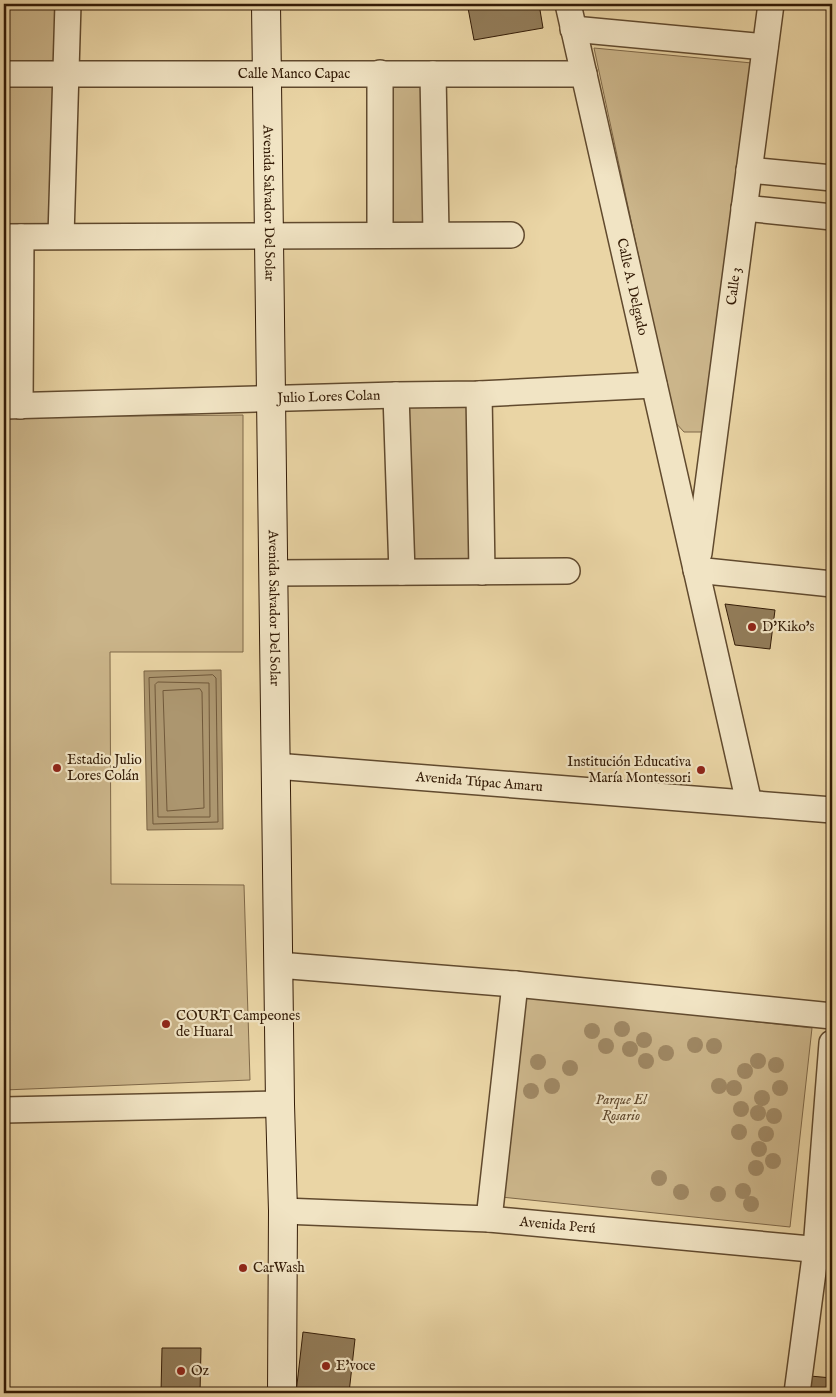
<svg xmlns="http://www.w3.org/2000/svg" width="836" height="1397" font-family="'IM FELL English',serif">
	<style>
		.green { fill: #cbb58a; stroke: #7f6848 }
		.water { fill: #ac966f; stroke: #7c6545 }
		.lines { fill: none; stroke-linecap: round; stroke-linejoin: round }
		.shore { stroke: #70583a; stroke-width: 1 }
		.building { fill: #927c59; stroke: #331b06 }
		.street-casing { stroke: #614a2e; stroke-width: 28 }
		.secondary-casing { stroke: #331b06; stroke-width: 30 }
		.street { stroke: #f1e4c4; stroke-width: 25 }
		.secondary { stroke: #f1e4c4; stroke-width: 28 }
		.tree { fill: #9f8864 }
		.poi-dot { fill: #8f2418; stroke: #f1e4c4; stroke-width: 2 }
		.labels { text-anchor: middle; dominant-baseline: central; stroke-width: 4.5; stroke-linejoin: round; paint-order: stroke }
		.street-label { font-size: 14px; fill: #331b06; stroke: #f1e4c4 }
		.poi-label { font-size: 14px; fill: #331b06; stroke: #f1e4c4; text-anchor: start }
		.park-label { font-size: 14px; font-style: italic; fill: #61492e; stroke: #f1e4c4 }
	</style>
	<rect width="100%" height="100%" fill="#ead5a5"/>
	<filter id="stains"><feTurbulence type="fractalNoise" baseFrequency=".004" numOctaves="4"/><feColorMatrix values="0 0 0 0 .2 0 0 0 0 .09 0 0 0 0 .02 0 0 0 .5 -.17"/></filter>
	<radialGradient id="worn" r=".72"><stop offset=".6" stop-color="#630" stop-opacity="0"/><stop offset="1" stop-color="#630" stop-opacity=".3"/></radialGradient>
	<g class="green">
		<path d="M 4,4 L 59,4 L 55,230 L 4,229 Z"/>
		<path d="M 594,48 L 752,63 L 709,419 L 701,432 L 684,432 L 674,421 Z"/>
		<path d="M 384,78 L 429,79 L 432,230 L 384,228 Z"/>
		<path d="M 404,402 L 472,403 L 475,565 L 409,564 Z"/>
		<path d="M 243,415 L 243,652 L 110,652 L 111,884 L 244,885 L 250,1080 L 4,1090 L 4,417 Z"/>
		<path d="M 524,996 L 812,1028 L 790,1227 L 501,1197 Z"/>
	</g>
	<path class="water" d="M 221,670 L 223,829 L 147,830 L 144,671 Z"/>
	<g class="lines">
		<g class="shore">
			<path d="M 213,675 L 216,678 L 218,822 L 153,824 L 149,678 Z"/>
			<path d="M 158,682 L 209,683 L 210,817 L 158,817 L 155,685 Z"/>
			<path d="M 200,689 L 202,692 L 204,808 L 167,811 L 163,691 Z"/>
		</g>
	</g>
	<g class="building">
		<path d="M 493,4 L 539,4 L 543,28 L 474,40 L 468,8 Z"/>
		<path d="M 725,604 L 775,610 L 770,649 L 735,645 Z"/>
		<path d="M 303,1332 L 355,1339 L 349,1393 L 296,1393 Z"/>
		<path d="M 162,1348 L 201,1348 L 200,1393 L 161,1393 Z"/>
		<path d="M 810,1376 L 832,1378 L 832,1393 L 809,1393 Z"/>
	</g>
	<g class="lines">
		<g class="street-casing">
			<g id="street">
				<path id="s1" d="M 568,4 L 749,803"/>
				<path d="M 573,29 L 765,47"/>
				<path id="s2" d="M 4,74 L 584,74"/>
				<path d="M 433,74 L 436,234"/>
				<path d="M 749,170 L 832,178"/>
				<path d="M 744,208 L 832,217"/>
				<path d="M 380,235 L 380,73"/>
				<path d="M 61,236 L 68,4"/>
				<path d="M 4,237 L 511,235"/>
				<path d="M 479,394 L 482,572"/>
				<path d="M 396,395 L 402,572"/>
				<path id="s3" d="M 4,406 L 396,395 L 479,394 L 654,385"/>
				<path d="M 20,406 L 21,237"/>
				<path id="s4" d="M 699,553 L 771,4"/>
				<path d="M 696,570 L 832,584"/>
				<path d="M 273,573 L 567,571"/>
				<path id="s5" d="M 275,766 L 832,810"/>
				<path d="M 278,965 L 515,984 L 832,1016"/>
				<path d="M 4,1110 L 280,1104"/>
				<path id="s6" d="M 283,1211 L 489,1219 L 832,1251"/>
				<path d="M 489,1219 L 515,984"/>
				<path d="M 797,1393 L 816,1249 L 832,1043"/>
			</g>
		</g>
		<g class="secondary-casing">
			<g id="secondary">
				<path id="s7" d="M 266,4 L 280,1104 L 283,1211 L 282,1393"/>
			</g>
		</g>
		<use href="#street" class="street"/>
		<use href="#secondary" class="secondary"/>
	</g>
	<g class="tree">
		<circle cx="622" cy="1029" r="8"/>
		<circle cx="592" cy="1031" r="8"/>
		<circle cx="644" cy="1040" r="8"/>
		<circle cx="695" cy="1045" r="8"/>
		<circle cx="606" cy="1046" r="8"/>
		<circle cx="714" cy="1046" r="8"/>
		<circle cx="630" cy="1049" r="8"/>
		<circle cx="666" cy="1053" r="8"/>
		<circle cx="646" cy="1061" r="8"/>
		<circle cx="758" cy="1061" r="8"/>
		<circle cx="538" cy="1062" r="8"/>
		<circle cx="776" cy="1065" r="8"/>
		<circle cx="570" cy="1068" r="8"/>
		<circle cx="745" cy="1071" r="8"/>
		<circle cx="552" cy="1086" r="8"/>
		<circle cx="719" cy="1086" r="8"/>
		<circle cx="734" cy="1088" r="8"/>
		<circle cx="780" cy="1088" r="8"/>
		<circle cx="531" cy="1091" r="8"/>
		<circle cx="762" cy="1098" r="8"/>
		<circle cx="741" cy="1109" r="8"/>
		<circle cx="758" cy="1113" r="8"/>
		<circle cx="774" cy="1116" r="8"/>
		<circle cx="739" cy="1132" r="8"/>
		<circle cx="766" cy="1134" r="8"/>
		<circle cx="759" cy="1149" r="8"/>
		<circle cx="773" cy="1161" r="8"/>
		<circle cx="756" cy="1168" r="8"/>
		<circle cx="659" cy="1178" r="8"/>
		<circle cx="743" cy="1191" r="8"/>
		<circle cx="681" cy="1192" r="8"/>
		<circle cx="718" cy="1194" r="8"/>
		<circle cx="751" cy="1204" r="8"/>
	</g>
	<g class="poi-dot">
		<circle cx="752" cy="627" r="5"/>
		<circle cx="57" cy="768" r="5"/>
		<circle cx="701" cy="770" r="5"/>
		<circle cx="166" cy="1024" r="5"/>
		<circle cx="243" cy="1268" r="5"/>
		<circle cx="326" cy="1366" r="5"/>
		<circle cx="181" cy="1371" r="5"/>
	</g>
	<g class="labels">
		<g class="street-label">
			<text stroke="none"><textPath href="#s2" startOffset="290">Calle Manco Capac</textPath></text>
			<text stroke="none"><textPath href="#s7" startOffset="199">Avenida Salvador Del Solar</textPath></text>
			<text stroke="none"><textPath href="#s1" startOffset="290">Calle A. Delgado</textPath></text>
			<text stroke="none"><textPath href="#s4" startOffset="269">Calle 3</textPath></text>
			<text stroke="none"><textPath href="#s3" startOffset="325">Julio Lores Colan</textPath></text>
			<text stroke="none"><textPath href="#s7" startOffset="604">Avenida Salvador Del Solar</textPath></text>
			<text stroke="none"><textPath href="#s5" startOffset="205">Avenida Túpac Amaru</textPath></text>
			<text stroke="none"><textPath href="#s6" startOffset="275">Avenida Perú</textPath></text>
		</g>
		<g class="poi-label">
			<text x="762" y="627">D'Kiko's</text>
			<text x="67" y="760">Estadio Julio<tspan x="67" dy="16">Lores Colán</tspan></text>
			<text x="691" y="762" text-anchor="end">Institución Educativa<tspan x="691" dy="16">María Montessori</tspan></text>
			<text x="176" y="1016">COURT Campeones<tspan x="176" dy="16">de Huaral</tspan></text>
			<text x="253" y="1268">CarWash</text>
			<text x="336" y="1366">E'voce</text>
			<text x="191" y="1371">Oz</text>
		</g>
		<g class="park-label">
			<text x="621" y="1100">Parque El<tspan x="621" dy="16">Rosario</tspan></text>
		</g>
	</g>
	<rect width="836" height="1397" fill="none" stroke="#ead5a5" stroke-width="20"/>
	<rect x="5" y="5" width="826" height="1387" fill="none" stroke="#331b06" stroke-width="2.5"/>
	<rect x="10" y="10" width="816" height="1377" fill="none" stroke="#331b06"/>
	<rect width="100%" height="100%" filter="url(#stains)"/>
	<rect width="100%" height="100%" fill="url(#worn)"/>
</svg>
